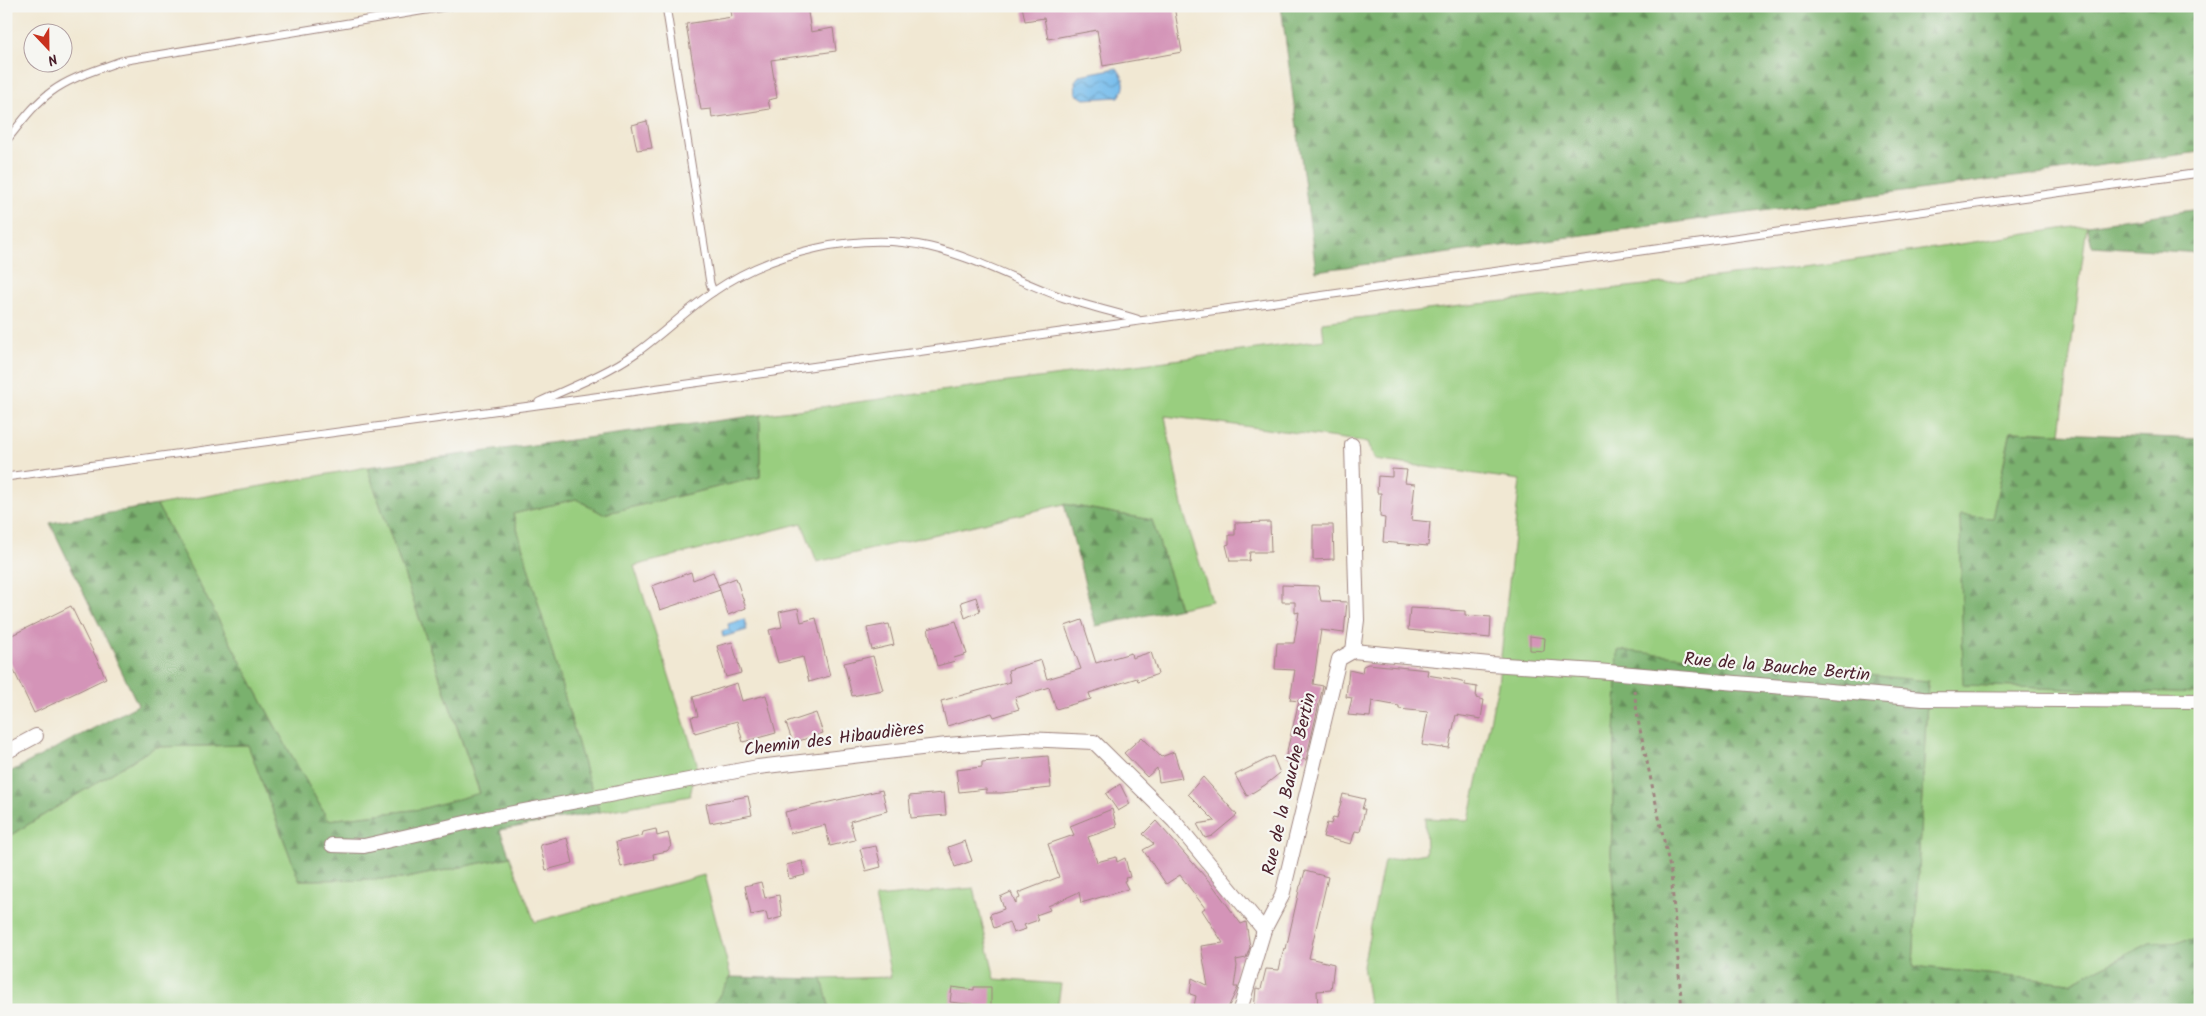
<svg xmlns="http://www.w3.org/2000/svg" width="2206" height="1016" font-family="Kalam,sans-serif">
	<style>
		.green { fill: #99ce7f; stroke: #727655 }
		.forest { fill: url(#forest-firs); stroke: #62684c }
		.water { fill: url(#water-waves); stroke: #5f6e8c }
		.building { fill: #d494b8 }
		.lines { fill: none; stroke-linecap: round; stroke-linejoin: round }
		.lane-casing { stroke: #9e847f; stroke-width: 9 }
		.street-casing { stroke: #9e847f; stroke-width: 16 }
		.path { stroke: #9e847f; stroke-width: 3; stroke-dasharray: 4 4; stroke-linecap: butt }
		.lane { stroke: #fff; stroke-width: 7 }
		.street { stroke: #fff; stroke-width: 14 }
		.labels { text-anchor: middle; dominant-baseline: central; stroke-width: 4.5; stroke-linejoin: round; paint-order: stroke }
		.street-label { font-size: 18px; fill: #4a1f2b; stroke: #f6f6f2 }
	</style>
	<defs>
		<pattern id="forest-firs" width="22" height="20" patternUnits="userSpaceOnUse" patternTransform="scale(1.25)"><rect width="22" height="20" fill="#7ab16e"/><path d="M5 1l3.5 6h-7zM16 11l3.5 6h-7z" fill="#668f5b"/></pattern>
		<pattern id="water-waves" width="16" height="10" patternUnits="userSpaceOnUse" patternTransform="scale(1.25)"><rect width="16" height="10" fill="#74bcec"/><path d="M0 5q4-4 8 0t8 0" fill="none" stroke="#6198bf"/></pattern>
	</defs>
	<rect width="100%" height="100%" fill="#f6f6f2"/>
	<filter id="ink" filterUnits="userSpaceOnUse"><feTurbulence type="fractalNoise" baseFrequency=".02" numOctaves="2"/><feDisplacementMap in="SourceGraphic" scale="10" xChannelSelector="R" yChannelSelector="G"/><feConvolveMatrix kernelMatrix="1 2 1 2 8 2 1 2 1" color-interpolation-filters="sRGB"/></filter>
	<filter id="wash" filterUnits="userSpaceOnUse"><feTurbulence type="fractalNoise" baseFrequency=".0096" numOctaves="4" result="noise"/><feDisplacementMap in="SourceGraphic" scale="20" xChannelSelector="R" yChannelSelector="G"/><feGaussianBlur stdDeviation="1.12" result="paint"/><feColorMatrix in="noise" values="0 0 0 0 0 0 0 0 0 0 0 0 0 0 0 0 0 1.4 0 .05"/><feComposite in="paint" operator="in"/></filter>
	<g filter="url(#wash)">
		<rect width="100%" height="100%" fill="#f1e8d3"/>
		<g class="green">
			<path d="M 2087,225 L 2060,433 L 2011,431 L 1992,519 L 1960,515 L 1964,685 L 2200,694 L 2200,940 L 2150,943 L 2070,983 L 1913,966 L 1928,682 L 1618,651 L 1611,853 L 1621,1010 L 1370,1010 L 1363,966 L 1384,861 L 1426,853 L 1425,818 L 1469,820 L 1498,684 L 1520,480 L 1375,460 L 1368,442 L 1165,416 L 1183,511 L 1212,601 L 1180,608 L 1152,520 L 1064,504 L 817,562 L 802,523 L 634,566 L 697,763 L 690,796 L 600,812 L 588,779 L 513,514 L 576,499 L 603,514 L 760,477 L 760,415 L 1324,340 L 1322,322 L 1828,264 Z"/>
			<path d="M 367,467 L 480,794 L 421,809 L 328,820 L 274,724 L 157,505 Z"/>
			<path d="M 248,745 L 299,880 L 402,879 L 510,857 L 535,922 L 704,875 L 731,977 L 710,1010 L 6,1010 L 6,838 L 155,747 Z"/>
			<path d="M 974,888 L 995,979 L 1061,984 L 1057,1010 L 830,1010 L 822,979 L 891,977 L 875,897 Z"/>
		</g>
		<g class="forest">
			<path d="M 1281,6 L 2200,6 L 2200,152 L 1316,271 Z"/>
			<path d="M 2200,209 L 2200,253 L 2092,246 L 2087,225 Z"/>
			<path d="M 760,415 L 760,477 L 603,514 L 576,499 L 513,514 L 588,779 L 600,812 L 500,830 L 510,857 L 402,879 L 299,880 L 248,745 L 155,747 L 6,838 L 6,774 L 138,705 L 50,523 L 157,505 L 274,724 L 328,820 L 421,809 L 480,793 L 367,467 Z"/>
			<path d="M 2011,431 L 2200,439 L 2200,694 L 1963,685 L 1960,515 L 1992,518 Z"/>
			<path d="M 1064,504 L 1152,520 L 1180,608 L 1096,626 Z"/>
			<path d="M 1618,650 L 1928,681 L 1913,966 L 2070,983 L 2150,943 L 2200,940 L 2200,1010 L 1621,1010 L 1611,853 Z"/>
			<path d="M 731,977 L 822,979 L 830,1010 L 710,1010 Z"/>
		</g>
		<g class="water">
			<path d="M 1117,68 C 1124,78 1128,86 1119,97 L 1084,99 L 1076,94 L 1075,81 L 1080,75 Z"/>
			<path d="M 744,619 L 747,630 L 723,637 L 722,631 L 729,629 L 728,624 Z"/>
		</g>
		<g id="blocks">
			<g class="building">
				<path d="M 730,6 L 807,6 L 811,32 L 833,28 L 836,51 L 771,60 L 777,98 L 768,100 L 770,109 L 712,118 L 711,109 L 701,110 L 686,24 L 732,17 Z"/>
				<path d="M 1022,6 L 1174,6 L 1182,52 L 1103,66 L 1097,30 L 1048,39 L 1044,18 L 1025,21 Z"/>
				<path d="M 647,121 L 652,148 L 637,150 L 632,125 Z"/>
				<path d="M 1392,469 L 1407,470 L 1405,483 L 1415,484 L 1411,520 L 1430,522 L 1428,546 L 1383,542 L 1385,518 L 1380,517 L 1381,493 L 1377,493 L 1378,476 L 1392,477 Z"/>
				<path d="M 1270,522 L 1271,552 L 1250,552 L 1249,561 L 1230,561 L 1226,545 L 1229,544 L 1229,535 L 1235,535 L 1235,523 Z"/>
				<path d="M 1313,525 L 1333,525 L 1334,559 L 1313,560 Z"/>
				<path d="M 691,572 L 693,580 L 713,572 L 720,590 L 718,585 L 736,578 L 746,608 L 728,615 L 720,590 L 660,610 L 652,586 Z"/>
				<path d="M 1282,585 L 1318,586 L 1321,601 L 1347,602 L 1344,633 L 1321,630 L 1313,684 L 1323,686 L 1306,760 L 1286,755 L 1299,701 L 1290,700 L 1295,670 L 1275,669 L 1277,643 L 1294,643 L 1299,612 L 1295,613 L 1295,602 L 1282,602 Z"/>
				<path d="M 976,597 L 980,611 L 965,618 L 961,602 Z"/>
				<path d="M 71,606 L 106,678 L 34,713 L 6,654 L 6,638 Z"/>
				<path d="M 798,608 L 801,622 L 816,618 L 830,676 L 809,682 L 803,657 L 778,663 L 769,630 L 782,627 L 779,612 Z"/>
				<path d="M 1410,608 L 1465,611 L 1465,615 L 1491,617 L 1490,638 L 1408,630 Z"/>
				<path d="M 1082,620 L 1096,663 L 1131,653 L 1132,658 L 1151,652 L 1158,674 L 1138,681 L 1137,678 L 1089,693 L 1091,699 L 1056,709 L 1049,687 L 1015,698 L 1019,709 L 994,717 L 992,713 L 947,726 L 941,701 L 1010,682 L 1008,670 L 1041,660 L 1047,679 L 1081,669 L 1065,626 Z"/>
				<path d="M 956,621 L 967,654 L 954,658 L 955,661 L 937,666 L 928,629 Z"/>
				<path d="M 889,624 L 894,645 L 872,650 L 867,628 Z"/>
				<path d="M 1530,636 L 1545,638 L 1544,651 L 1530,650 Z"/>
				<path d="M 732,642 L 741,673 L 726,677 L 717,646 Z"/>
				<path d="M 873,656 L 883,690 L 852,696 L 844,663 Z"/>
				<path d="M 1368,664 L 1428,670 L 1427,675 L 1458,680 L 1465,682 L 1465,685 L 1477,687 L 1476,698 L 1484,700 L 1481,719 L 1456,715 L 1449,748 L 1442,747 L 1442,748 L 1422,745 L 1428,712 L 1399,709 L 1399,706 L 1372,701 L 1370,717 L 1348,715 L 1352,698 L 1346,697 L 1349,670 L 1362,673 L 1363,666 Z"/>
				<path d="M 737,683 L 742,701 L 766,695 L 776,733 L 743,742 L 737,721 L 695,733 L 691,717 L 698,716 L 693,697 Z"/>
				<path d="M 816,713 L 823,733 L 793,743 L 786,723 Z"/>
				<path d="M 1142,737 L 1161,757 L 1174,752 L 1182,778 L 1159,782 L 1157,768 L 1147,777 L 1124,753 Z"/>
				<path d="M 1048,756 L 1051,788 L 1001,793 L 986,793 L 986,789 L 959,792 L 956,770 L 982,767 L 982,762 Z"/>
				<path d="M 1273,756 L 1280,773 L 1265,785 L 1247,796 L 1235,775 Z"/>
				<path d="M 1203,777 L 1237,815 L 1212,836 L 1205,838 L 1197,824 L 1215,821 L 1188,794 Z"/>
				<path d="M 1120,784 L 1130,804 L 1118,811 L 1106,794 Z"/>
				<path d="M 882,790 L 887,811 L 850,821 L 855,840 L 830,846 L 825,825 L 790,833 L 785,812 Z"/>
				<path d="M 944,793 L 946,815 L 911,818 L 909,796 Z"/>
				<path d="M 1343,794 L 1365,799 L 1362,809 L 1365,809 L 1360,832 L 1355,831 L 1351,844 L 1323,837 L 1327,823 L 1331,824 L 1333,817 L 1337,818 Z"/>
				<path d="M 748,796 L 752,815 L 710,823 L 706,804 Z"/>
				<path d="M 1112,809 L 1117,827 L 1088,837 L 1097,862 L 1116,857 L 1117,862 L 1125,858 L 1130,877 L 1125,878 L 1126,880 L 1124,881 L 1128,889 L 1081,903 L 1079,892 L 1048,906 L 1050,910 L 1036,915 L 1038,920 L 1024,925 L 1026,929 L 1013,933 L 1009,922 L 994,928 L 990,914 L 1004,909 L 1000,897 L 1011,892 L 1016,904 L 1016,900 L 1020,898 L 1018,893 L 1059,877 L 1048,844 L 1074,835 L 1070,826 Z"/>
				<path d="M 1156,821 L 1214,887 L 1241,924 L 1246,922 L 1250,947 L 1246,958 L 1236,960 L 1237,966 L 1234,987 L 1238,987 L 1227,1010 L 1200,1010 L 1201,1007 L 1194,1006 L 1196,996 L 1190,994 L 1192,978 L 1208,986 L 1201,946 L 1223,943 L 1202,910 L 1205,908 L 1180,875 L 1166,884 L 1143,850 L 1154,844 L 1143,834 Z"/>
				<path d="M 656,829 L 657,836 L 668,833 L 671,846 L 667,851 L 653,854 L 654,859 L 621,867 L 616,842 L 642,836 L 643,832 Z"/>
				<path d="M 567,838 L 573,863 L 546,870 L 540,845 Z"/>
				<path d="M 965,841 L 972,861 L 955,867 L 948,847 Z"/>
				<path d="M 876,846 L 881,867 L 866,871 L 860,849 Z"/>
				<path d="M 802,861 L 805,875 L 789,879 L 786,865 Z"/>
				<path d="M 1305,871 L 1328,877 L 1309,958 L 1334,964 L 1331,990 L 1317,991 L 1318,1010 L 1254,1010 L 1256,988 L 1261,989 L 1266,969 L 1279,970 L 1284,948 L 1286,949 L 1300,886 L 1301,885 Z"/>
				<path d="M 761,882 L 765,898 L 779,895 L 782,917 L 768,921 L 766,912 L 751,915 L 745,886 Z"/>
				<path d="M 952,987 L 974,990 L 974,987 L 991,987 L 991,1008 L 975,1007 L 975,1005 L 950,1002 Z"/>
			</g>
		</g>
	</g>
	<g filter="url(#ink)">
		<use href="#blocks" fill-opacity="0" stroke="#9e847f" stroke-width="1"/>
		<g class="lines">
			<g class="lane-casing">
				<g id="lane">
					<path d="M 666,6 L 710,283 L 713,292"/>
					<path d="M 6,141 C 20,124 33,105 51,92 C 71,77 97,70 121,61 L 450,6"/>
					<path d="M 539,402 C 571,387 606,374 636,353 C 663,334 686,310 713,292 C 772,251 860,231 930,247 C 977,258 1019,282 1064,298 C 1088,306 1113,312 1137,319"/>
					<path d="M 6,477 L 530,406 L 2200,173"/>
				</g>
			</g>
			<g class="street-casing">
				<g id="street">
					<path d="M 1352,445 L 1357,620 L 1353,651"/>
					<path d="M 6,752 L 36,736"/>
					<path d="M 332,845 L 364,846 L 487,818 L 758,767 L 947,745 L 1025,739 L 1094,742 L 1174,821 L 1264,930"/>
					<path d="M 1240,1010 L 1264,930 L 1282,896 L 1339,659 L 1353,651 L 1490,664 L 1597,671 L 1923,699 L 2200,701"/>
				</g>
			</g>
			<path class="path" d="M 1634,690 L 1638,720 L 1671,873 L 1682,1010"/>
			<use href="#lane" class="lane"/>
			<use href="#street" class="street"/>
		</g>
	</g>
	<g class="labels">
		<g class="street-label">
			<text transform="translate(1777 668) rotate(5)">Rue de la Bauche Bertin</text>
			<text transform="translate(834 740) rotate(-7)">Chemin des Hibaudières</text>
			<text transform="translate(1290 784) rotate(-77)">Rue de la Bauche Bertin</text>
		</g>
	</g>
	<rect width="2206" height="1016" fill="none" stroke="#f6f6f2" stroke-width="25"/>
	<g transform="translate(48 48) rotate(158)"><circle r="24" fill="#f6f6f2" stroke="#b1a0a2"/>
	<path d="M0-4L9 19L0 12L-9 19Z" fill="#c8321e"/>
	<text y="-8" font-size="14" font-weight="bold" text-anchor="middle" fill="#4a1f2b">N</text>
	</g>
</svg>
